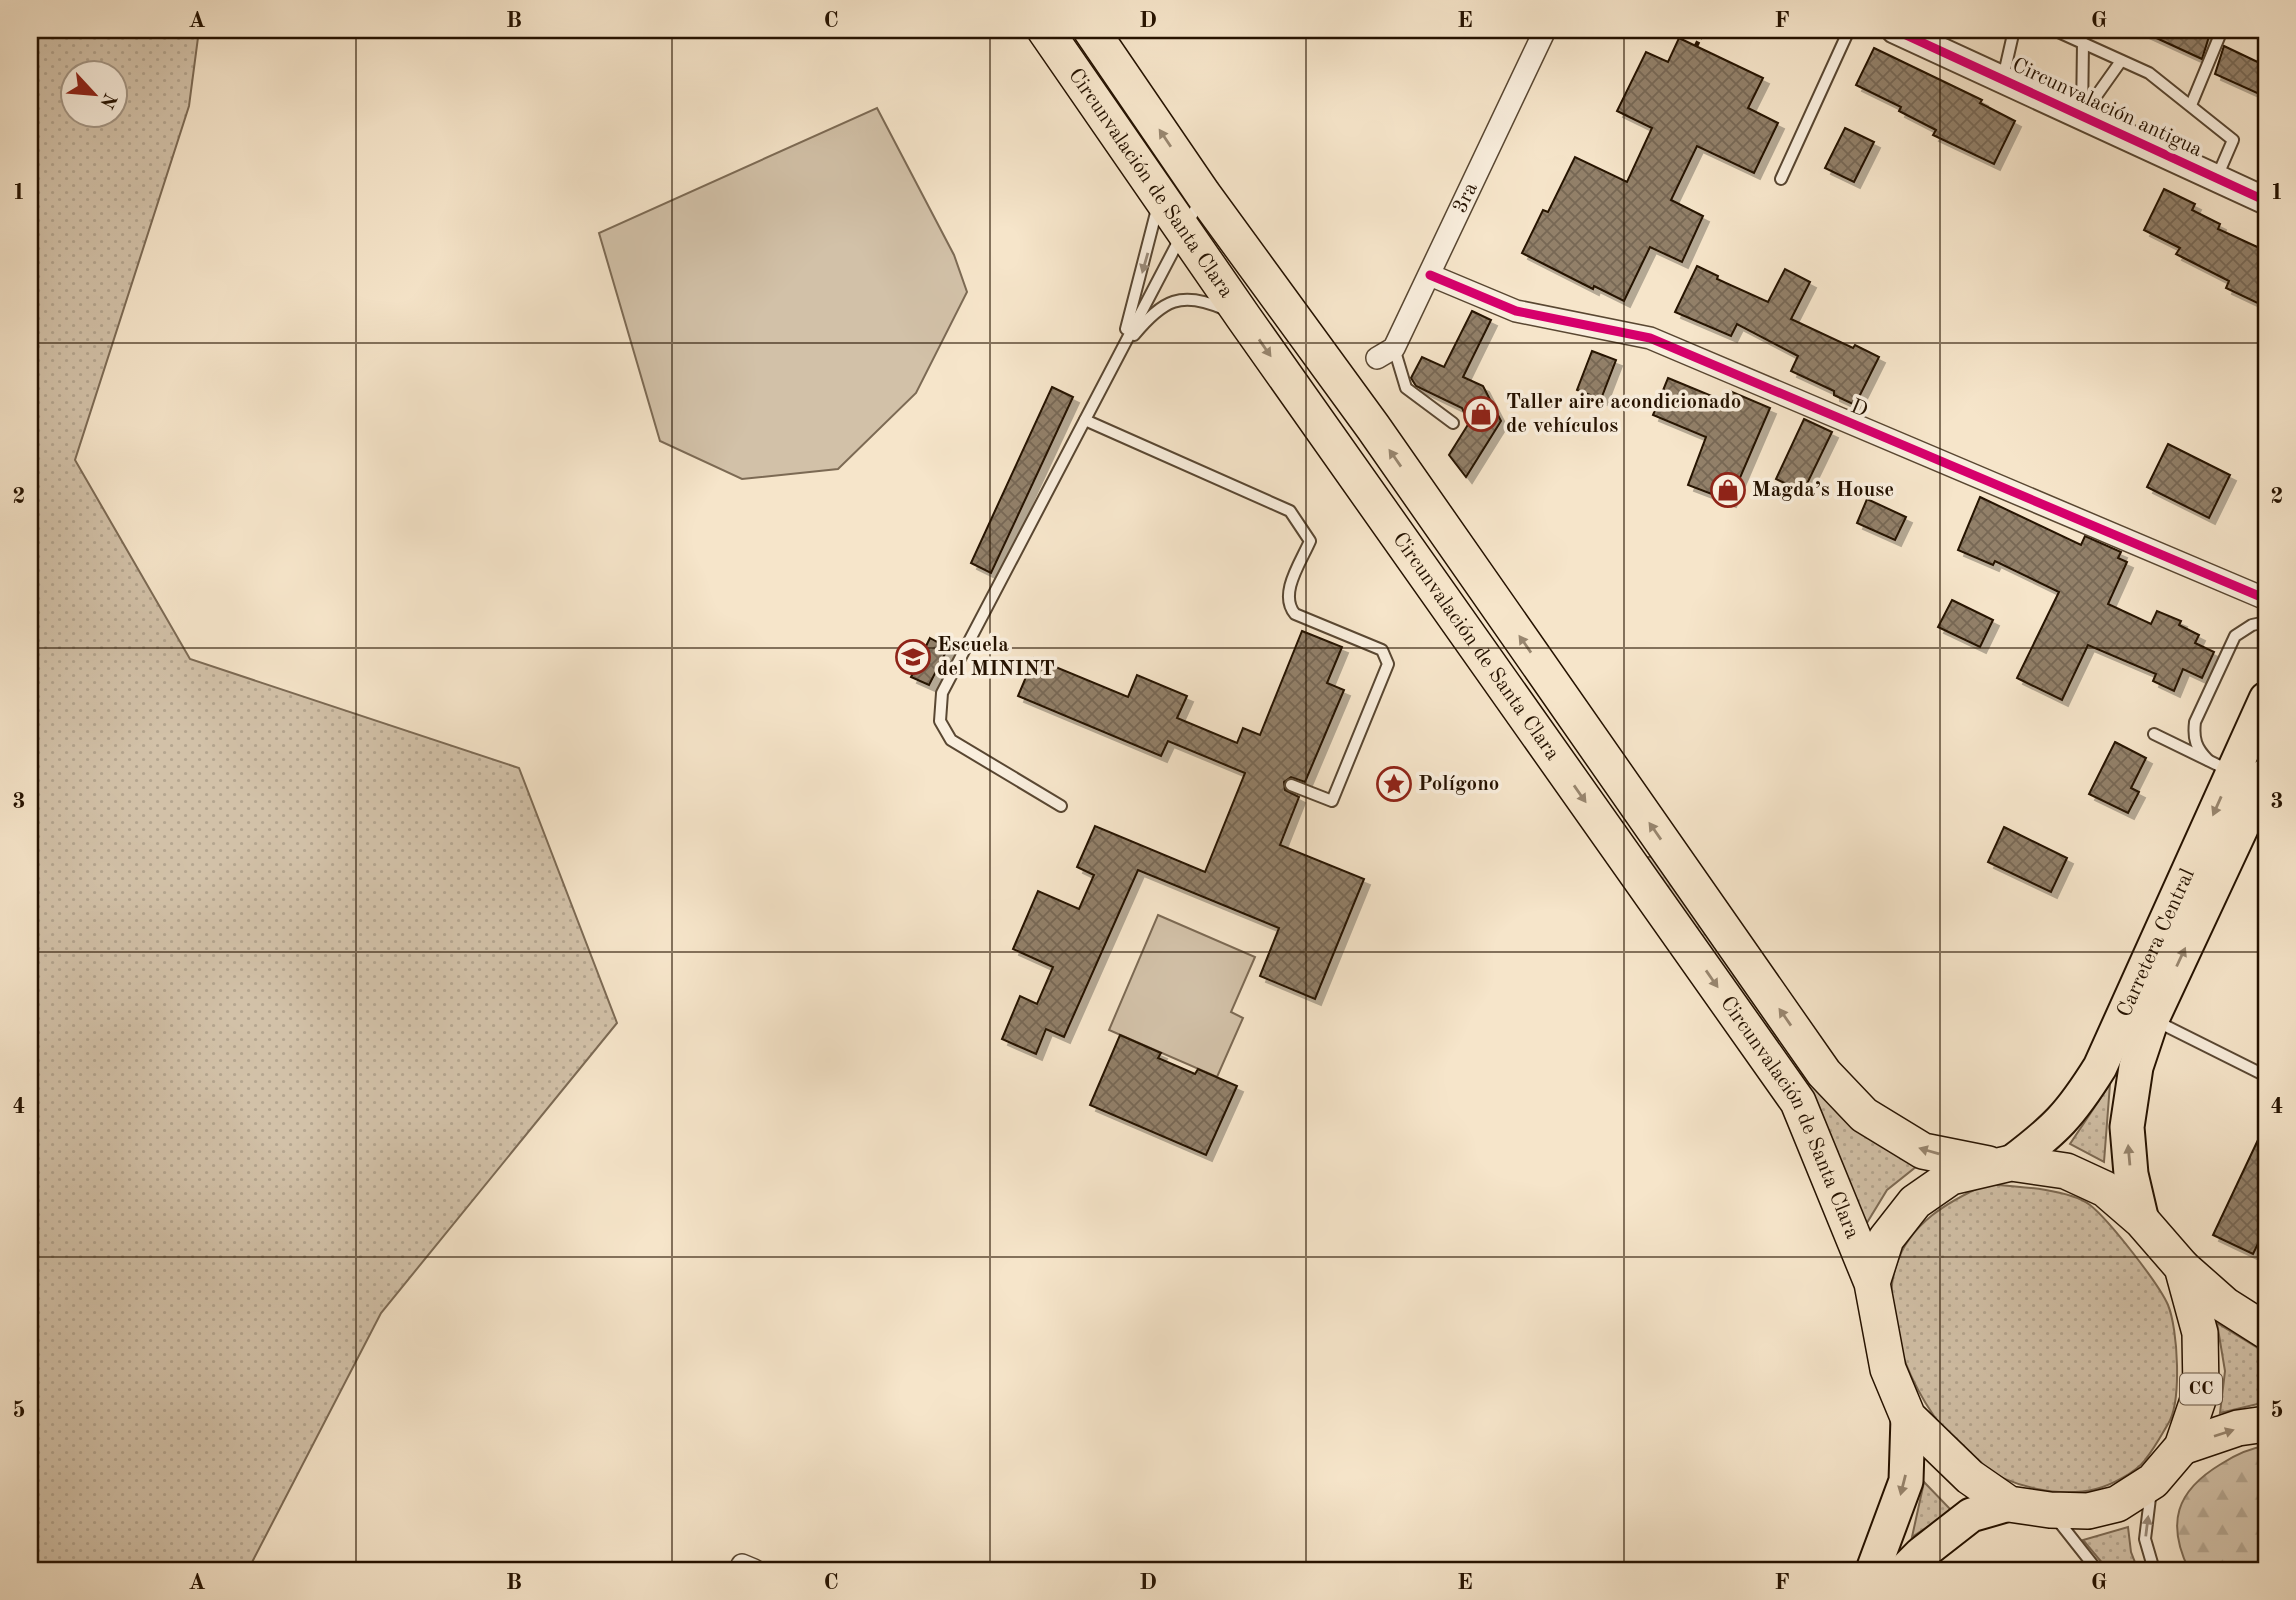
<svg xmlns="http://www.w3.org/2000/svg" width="2296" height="1600" font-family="'Old Standard TT',serif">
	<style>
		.grass { fill: url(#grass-dots); stroke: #7c6a54; stroke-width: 2; fill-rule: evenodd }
		.forest { fill: url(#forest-firs); stroke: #7c6a54; stroke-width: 2 }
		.garden { fill: #d2c1a8; stroke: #7c6a54; stroke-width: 2 }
		.building { fill: url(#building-cross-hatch); stroke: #251200; stroke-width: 2; filter: url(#shadow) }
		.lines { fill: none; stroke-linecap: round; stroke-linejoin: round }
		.service-casing { stroke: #594732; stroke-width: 14 }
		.minor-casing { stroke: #594732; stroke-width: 24 }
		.tertiary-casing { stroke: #594732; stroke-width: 30 }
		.primary-casing { stroke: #251200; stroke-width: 37 }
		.trunk-casing { stroke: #251200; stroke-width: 38 }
		.path { stroke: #251200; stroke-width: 4.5; stroke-dasharray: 5 3.5; stroke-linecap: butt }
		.service { stroke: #f9eedd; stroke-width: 10 }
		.minor { stroke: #f9eedd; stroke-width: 21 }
		.tertiary { stroke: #f9eedd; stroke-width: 26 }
		.primary { stroke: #f6e5ca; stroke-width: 33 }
		.trunk { stroke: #f6e5ca; stroke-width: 35 }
		.cycleway-casing { stroke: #f9eedd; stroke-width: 13 }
		.cycleway { stroke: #d6006c; stroke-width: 9 }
		.oneway { fill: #98866f }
		.oneway2 { fill: #9a8b7a }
		.grid { fill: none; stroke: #251200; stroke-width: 2; stroke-opacity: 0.55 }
		.labels { text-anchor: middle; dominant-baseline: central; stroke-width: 7; stroke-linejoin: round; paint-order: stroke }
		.shield { fill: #f9eedd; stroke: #655442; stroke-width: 2 }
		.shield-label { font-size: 19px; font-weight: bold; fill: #251200 }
		.street-label { font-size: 21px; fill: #251200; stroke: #f9eedd }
		.poi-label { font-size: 21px; font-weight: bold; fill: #251200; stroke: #f9eedd; text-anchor: start }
		.neatline { fill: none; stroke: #251200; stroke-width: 2.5 }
		.grid-label { font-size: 23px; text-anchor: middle; font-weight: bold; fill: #251200 }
	</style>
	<defs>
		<pattern id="grass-dots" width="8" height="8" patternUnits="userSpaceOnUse" patternTransform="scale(1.75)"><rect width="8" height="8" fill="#d2c1a8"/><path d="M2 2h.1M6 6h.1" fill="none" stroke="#b4a58f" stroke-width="1.8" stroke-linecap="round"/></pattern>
		<pattern id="forest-firs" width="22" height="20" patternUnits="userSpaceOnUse" patternTransform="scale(1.75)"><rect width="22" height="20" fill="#d2c1a8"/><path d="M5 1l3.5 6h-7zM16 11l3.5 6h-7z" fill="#b4a58f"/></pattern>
		<pattern id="building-cross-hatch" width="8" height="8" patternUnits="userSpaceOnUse" patternTransform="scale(1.75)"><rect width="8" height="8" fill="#928069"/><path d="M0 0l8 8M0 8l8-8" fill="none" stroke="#776754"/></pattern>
		<filter id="shadow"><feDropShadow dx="6" dy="6" stdDeviation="0" flood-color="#0004"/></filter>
	</defs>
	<rect width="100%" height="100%" fill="#f6e5ca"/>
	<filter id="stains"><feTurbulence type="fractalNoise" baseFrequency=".00286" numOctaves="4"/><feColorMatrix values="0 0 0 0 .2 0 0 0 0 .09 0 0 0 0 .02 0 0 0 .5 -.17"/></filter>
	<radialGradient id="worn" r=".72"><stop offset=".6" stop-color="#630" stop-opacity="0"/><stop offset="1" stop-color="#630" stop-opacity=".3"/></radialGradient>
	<g class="grass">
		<path d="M 30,30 L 199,30 L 189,106 L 75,460 L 190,659 L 519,768 L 617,1023 L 381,1313 L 248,1570 L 30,1570 ZM 74,74 L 116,74 L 116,116 L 74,116 Z"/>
		<path d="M 1656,855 L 1922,1162 L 1887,1190 L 1865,1226 L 1645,858 Z"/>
		<path d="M 2110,1084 L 2104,1162 L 2070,1144 Z"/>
		<path d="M 1987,1184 C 2014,1186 2069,1189 2090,1205 C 2109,1220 2159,1284 2168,1305 C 2178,1329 2182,1402 2168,1424 C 2161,1436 2154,1449 2145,1460 C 2135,1473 2111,1485 2096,1489 C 2059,1498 2011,1487 1980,1465 C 1929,1429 1875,1329 1896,1266 C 1909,1223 1949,1201 1987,1184 Z"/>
		<path d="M 2217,1323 L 2266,1353 L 2266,1402 L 2220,1413 L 2225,1371 Z"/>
		<path d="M 1924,1482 L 1952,1511 L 1912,1537 Z"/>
		<path d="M 2128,1527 L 2131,1552 L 2138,1570 L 2108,1570 L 2083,1540 Z"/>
	</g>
	<path class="forest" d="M 2266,1446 L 2266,1570 L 2189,1570 C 2166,1523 2176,1491 2221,1464 C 2235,1455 2249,1448 2266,1446 Z"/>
	<g class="garden">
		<path d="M 877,108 L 954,255 L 967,292 L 916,393 L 838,469 L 742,479 L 660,441 L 599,233 Z"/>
		<path d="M 1158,915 L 1255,957 L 1231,1012 L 1243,1018 L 1217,1077 L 1109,1030 Z"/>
	</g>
	<g class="building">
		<path d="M 2139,30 L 2211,30 L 2202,59 Z"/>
		<path d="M 1679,38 L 1763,78 L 1748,108 L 1778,123 L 1754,173 L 1697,146 L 1671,200 L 1703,216 L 1682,262 L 1650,247 L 1624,301 L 1594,286 L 1593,289 L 1522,253 L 1543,210 L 1548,212 L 1575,157 L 1627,182 L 1652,128 L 1617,111 L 1646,52 L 1668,62 Z"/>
		<path d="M 2224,46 L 2266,66 L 2266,97 L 2215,74 Z"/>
		<path d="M 1874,48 L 1982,100 L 1980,103 L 2015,121 L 1994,164 L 1933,135 L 1936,130 L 1899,111 L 1901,107 L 1856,85 Z"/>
		<path d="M 1845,128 L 1874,142 L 1854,182 L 1825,168 Z"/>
		<path d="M 2164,189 L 2195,204 L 2192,210 L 2220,224 L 2218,229 L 2266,251 L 2266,307 L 2226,288 L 2229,281 L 2176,254 L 2180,248 L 2144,230 Z"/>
		<path d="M 1697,266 L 1718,276 L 1717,279 L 1768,302 L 1785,269 L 1810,282 L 1791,319 L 1853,348 L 1855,345 L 1879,357 L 1855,405 L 1834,395 L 1834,391 L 1791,371 L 1798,356 L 1737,324 L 1731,336 L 1675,312 Z"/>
		<path d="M 1472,311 L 1491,320 L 1463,377 L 1483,386 L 1501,421 L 1466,477 L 1449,455 L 1469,423 L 1462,408 L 1416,386 L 1411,378 L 1422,357 L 1444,367 Z"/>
		<path d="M 1592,351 L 1616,360 L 1601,399 L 1577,390 Z"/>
		<path d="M 1668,378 L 1726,402 L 1730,391 L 1770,408 L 1730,501 L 1688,485 L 1706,437 L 1653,415 Z"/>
		<path d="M 1052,387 L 1073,397 L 991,573 L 971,563 Z"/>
		<path d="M 1804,419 L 1832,432 L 1803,492 L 1776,479 Z"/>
		<path d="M 2168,444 L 2230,475 L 2209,518 L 2147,487 Z"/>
		<path d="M 1980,497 L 2081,545 L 2085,536 L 2121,552 L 2118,558 L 2127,562 L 2108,604 L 2151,624 L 2157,611 L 2181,621 L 2179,625 L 2199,635 L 2195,643 L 2214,652 L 2202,678 L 2183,669 L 2174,691 L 2153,681 L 2156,674 L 2088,645 L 2062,700 L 2017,678 L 2059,592 L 1995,561 L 1993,565 L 1958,550 Z"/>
		<path d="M 1867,499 L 1906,517 L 1895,540 L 1857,523 Z"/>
		<path d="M 1952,600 L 1993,620 L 1980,647 L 1938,627 Z"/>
		<path d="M 1302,631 L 1342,647 L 1327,683 L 1344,690 L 1305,782 L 1291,777 L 1284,782 L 1285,790 L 1299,797 L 1280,845 L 1364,879 L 1315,999 L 1260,976 L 1279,928 L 1138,870 L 1064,1037 L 1046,1029 L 1036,1054 L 1002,1039 L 1020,996 L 1037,1004 L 1053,967 L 1013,949 L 1038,891 L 1079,909 L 1094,875 L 1077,867 L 1095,826 L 1205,872 L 1245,773 L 1168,741 L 1161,756 L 1018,696 L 1034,658 L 1128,697 L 1137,675 L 1187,696 L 1177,718 L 1237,743 L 1243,728 L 1260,735 Z"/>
		<path d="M 930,638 L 948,648 L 929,685 L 911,677 Z"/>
		<path d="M 2115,742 L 2146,758 L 2131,788 L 2139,792 L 2128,813 L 2089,794 Z"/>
		<path d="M 2004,827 L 2067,858 L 2051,892 L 1988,862 Z"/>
		<path d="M 1120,1035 L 1161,1053 L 1158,1058 L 1195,1074 L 1198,1069 L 1237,1086 L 1206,1155 L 1090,1105 Z"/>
		<path d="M 2266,1123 L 2266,1227 L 2253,1254 L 2213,1235 Z"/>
	</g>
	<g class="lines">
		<g class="service-casing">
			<g id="service">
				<path d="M 2054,30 L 2149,73 L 2233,140 L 2217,177"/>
				<path d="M 2083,43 L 2082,116 L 2121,61"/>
				<path d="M 2003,78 L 2014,30"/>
				<path d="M 2191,105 L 2222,30"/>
				<path d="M 1781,179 L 1849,30"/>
				<path d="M 1126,329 L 1157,209"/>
				<path d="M 1134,335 C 1163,300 1181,290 1224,309"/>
				<path d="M 1394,348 L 1406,388 L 1453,423"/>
				<path d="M 1085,420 L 1290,511 L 1310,541 C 1301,562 1278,594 1295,614 L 1382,650 L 1388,664 L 1332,801 L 1291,785"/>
				<path d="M 2154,734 L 2230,771"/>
				<path d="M 2208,760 C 2196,748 2193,739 2195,722 L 2235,636 L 2252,625 L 2266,622"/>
				<path d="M 1061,806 L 951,740 L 940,721 L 942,693 L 1200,200"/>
				<path d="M 2154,1020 L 2266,1076"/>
				<path d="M 2151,1490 L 2145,1539 L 2154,1570"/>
				<path d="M 2056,1518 L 2097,1570"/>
			</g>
		</g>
		<g class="minor-casing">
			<g id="minor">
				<path d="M 1430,275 L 1516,311 L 1650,338 L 2266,599"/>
				<path id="s1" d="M 1377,358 L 1394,348 L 1545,30"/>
				<path d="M 742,1565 L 754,1570"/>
			</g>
		</g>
		<g class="tertiary-casing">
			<path id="tertiary" d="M 1895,30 L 2266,201"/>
		</g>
		<g class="primary-casing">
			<g id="primary">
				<path id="s2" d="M 2011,1163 C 2056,1129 2070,1115 2100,1067 L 2266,699"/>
				<path d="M 2142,1221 L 2131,1174 L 2127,1127 L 2136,1067 L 2152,1019 L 2266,775"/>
				<path d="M 1873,1570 L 1906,1481 L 1908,1417"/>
				<path d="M 1905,1570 L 1921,1554 L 1971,1515 L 2009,1504"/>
			</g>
		</g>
		<g class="trunk-casing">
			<g id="trunk">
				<path id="s3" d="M 1045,30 L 1244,318 L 1798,1102 L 1872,1283 L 1888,1369 L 1908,1417 L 1970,1477 L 2009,1504 L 2050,1510 L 2088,1511 L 2117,1504 L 2153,1481 L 2182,1447 L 2201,1391 L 2200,1333 L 2182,1267 L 2142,1221 L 2105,1189 L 2066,1171 L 2011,1163 L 1951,1177 L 1915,1202 L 1886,1239 L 1872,1283"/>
				<path d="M 1091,30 L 1203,194 L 1373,427 L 1824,1073 L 1864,1115 L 1923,1151 L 1988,1164"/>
				<path d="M 2182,1267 L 2225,1305 L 2266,1331"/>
				<path d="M 2182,1447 L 2238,1428 L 2266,1424"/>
			</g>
		</g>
		<path class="path" d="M 1696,46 L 1704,30"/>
		<use href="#service" class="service"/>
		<use href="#minor" class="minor"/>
		<use href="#tertiary" class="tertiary"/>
		<use href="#primary" class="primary"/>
		<use href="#trunk" class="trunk"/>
		<g class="cycleway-casing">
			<g id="cycleway">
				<path d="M 1895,30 L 2266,201"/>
				<path d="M 1430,275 L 1516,311 L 1650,338 L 2266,599"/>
			</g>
		</g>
		<use href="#cycleway" class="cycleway"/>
	</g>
	<defs><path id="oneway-solid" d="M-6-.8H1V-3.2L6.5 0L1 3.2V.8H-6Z" transform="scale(1.75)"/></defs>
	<g class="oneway">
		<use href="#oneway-solid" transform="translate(1165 138) rotate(-124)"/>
		<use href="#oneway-solid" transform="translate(1265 348) rotate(55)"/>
		<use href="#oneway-solid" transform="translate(1395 458) rotate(-125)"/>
		<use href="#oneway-solid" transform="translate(1525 644) rotate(-125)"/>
		<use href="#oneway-solid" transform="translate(1580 794) rotate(55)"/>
		<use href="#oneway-solid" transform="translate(2217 806) rotate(114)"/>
		<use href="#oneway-solid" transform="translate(1655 831) rotate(-125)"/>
		<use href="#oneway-solid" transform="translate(2181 957) rotate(-65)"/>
		<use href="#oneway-solid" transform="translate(1712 979) rotate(55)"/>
		<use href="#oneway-solid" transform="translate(1785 1017) rotate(-125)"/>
		<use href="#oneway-solid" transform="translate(1929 1151) rotate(-164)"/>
		<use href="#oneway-solid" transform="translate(2129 1155) rotate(-95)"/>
		<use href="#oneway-solid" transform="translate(2224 1433) rotate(-18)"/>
		<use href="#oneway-solid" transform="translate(1903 1485) rotate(104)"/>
	</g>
	<g class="oneway2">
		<use href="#oneway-solid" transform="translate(1145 263) rotate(106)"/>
		<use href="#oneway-solid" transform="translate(2147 1526) rotate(-83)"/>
	</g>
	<path class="grid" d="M 356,30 L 356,1570M 672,30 L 672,1570M 990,30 L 990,1570M 1306,30 L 1306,1570M 1624,30 L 1624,1570M 1940,30 L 1940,1570M 30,343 L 2266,343M 30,648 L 2266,648M 30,952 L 2266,952M 30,1257 L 2266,1257"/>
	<defs>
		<g id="shop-ring" transform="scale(1.75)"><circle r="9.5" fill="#f9eedd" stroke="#8f2418" stroke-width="1.5"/><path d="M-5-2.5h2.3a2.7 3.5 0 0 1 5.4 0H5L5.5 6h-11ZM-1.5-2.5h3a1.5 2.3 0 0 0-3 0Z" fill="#8f2418"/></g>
		<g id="university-ring" transform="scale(1.75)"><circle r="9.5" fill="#f9eedd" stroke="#8f2418" stroke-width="1.5"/><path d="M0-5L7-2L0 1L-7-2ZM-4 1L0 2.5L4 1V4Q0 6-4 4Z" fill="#8f2418"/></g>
		<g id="sight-ring" transform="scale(1.75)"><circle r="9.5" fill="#f9eedd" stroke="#8f2418" stroke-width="1.5"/><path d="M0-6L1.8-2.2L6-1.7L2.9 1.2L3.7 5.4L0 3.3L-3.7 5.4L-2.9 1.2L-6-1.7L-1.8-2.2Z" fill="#8f2418"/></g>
	</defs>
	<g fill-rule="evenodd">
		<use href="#shop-ring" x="1481" y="414"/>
		<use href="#shop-ring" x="1728" y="490"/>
		<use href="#university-ring" x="913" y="657"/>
		<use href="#sight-ring" x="1394" y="784"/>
	</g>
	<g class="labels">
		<rect class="shield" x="2180" y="1373.5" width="42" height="31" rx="5"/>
		<g class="shield-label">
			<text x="2201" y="1389">CC</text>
		</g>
		<g class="street-label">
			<text transform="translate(2107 108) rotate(25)">Circunvalación antigua</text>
			<text stroke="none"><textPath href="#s3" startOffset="186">Circunvalación de Santa Clara</textPath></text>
			<text stroke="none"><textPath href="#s1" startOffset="186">3ra</textPath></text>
			<text transform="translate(1859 409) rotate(23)">D</text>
			<text stroke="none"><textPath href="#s3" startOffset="752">Circunvalación de Santa Clara</textPath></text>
			<text stroke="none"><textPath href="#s2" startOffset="268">Carretera Central</textPath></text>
			<text stroke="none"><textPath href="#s3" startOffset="1320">Circunvalación de Santa Clara</textPath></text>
		</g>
		<g class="poi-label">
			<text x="1506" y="402">Taller aire acondicionado<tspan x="1506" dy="24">de vehículos</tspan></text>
			<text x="1752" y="490">Magda’s House</text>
			<text x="937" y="645">Escuela<tspan x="937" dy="24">del MININT</tspan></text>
			<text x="1418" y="784">Polígono</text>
		</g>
	</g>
	<rect width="2296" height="1600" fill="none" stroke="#f6e5ca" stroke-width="77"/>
	<g transform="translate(94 94) rotate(116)"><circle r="33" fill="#f9eedd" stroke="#a49685" stroke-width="2"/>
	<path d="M0-5L12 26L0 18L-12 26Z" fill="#8f2418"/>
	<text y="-10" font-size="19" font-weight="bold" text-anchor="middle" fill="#251200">N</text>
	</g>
	<rect x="38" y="38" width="2220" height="1524" class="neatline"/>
	<g class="grid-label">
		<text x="197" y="27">A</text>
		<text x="514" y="27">B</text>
		<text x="831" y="27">C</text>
		<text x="1148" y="27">D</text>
		<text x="1465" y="27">E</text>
		<text x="1782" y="27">F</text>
		<text x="2099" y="27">G</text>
		<text x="19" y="199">1</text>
		<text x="2277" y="199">1</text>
		<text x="19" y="503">2</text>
		<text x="2277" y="503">2</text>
		<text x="19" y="808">3</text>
		<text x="2277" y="808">3</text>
		<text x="19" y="1113">4</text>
		<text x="2277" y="1113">4</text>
		<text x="19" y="1417">5</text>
		<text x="2277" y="1417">5</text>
		<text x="197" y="1589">A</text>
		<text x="514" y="1589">B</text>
		<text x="831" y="1589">C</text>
		<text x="1148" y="1589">D</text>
		<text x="1465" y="1589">E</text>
		<text x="1782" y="1589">F</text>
		<text x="2099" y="1589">G</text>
	</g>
	<rect width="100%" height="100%" filter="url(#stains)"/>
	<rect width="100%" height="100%" fill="url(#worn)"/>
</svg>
